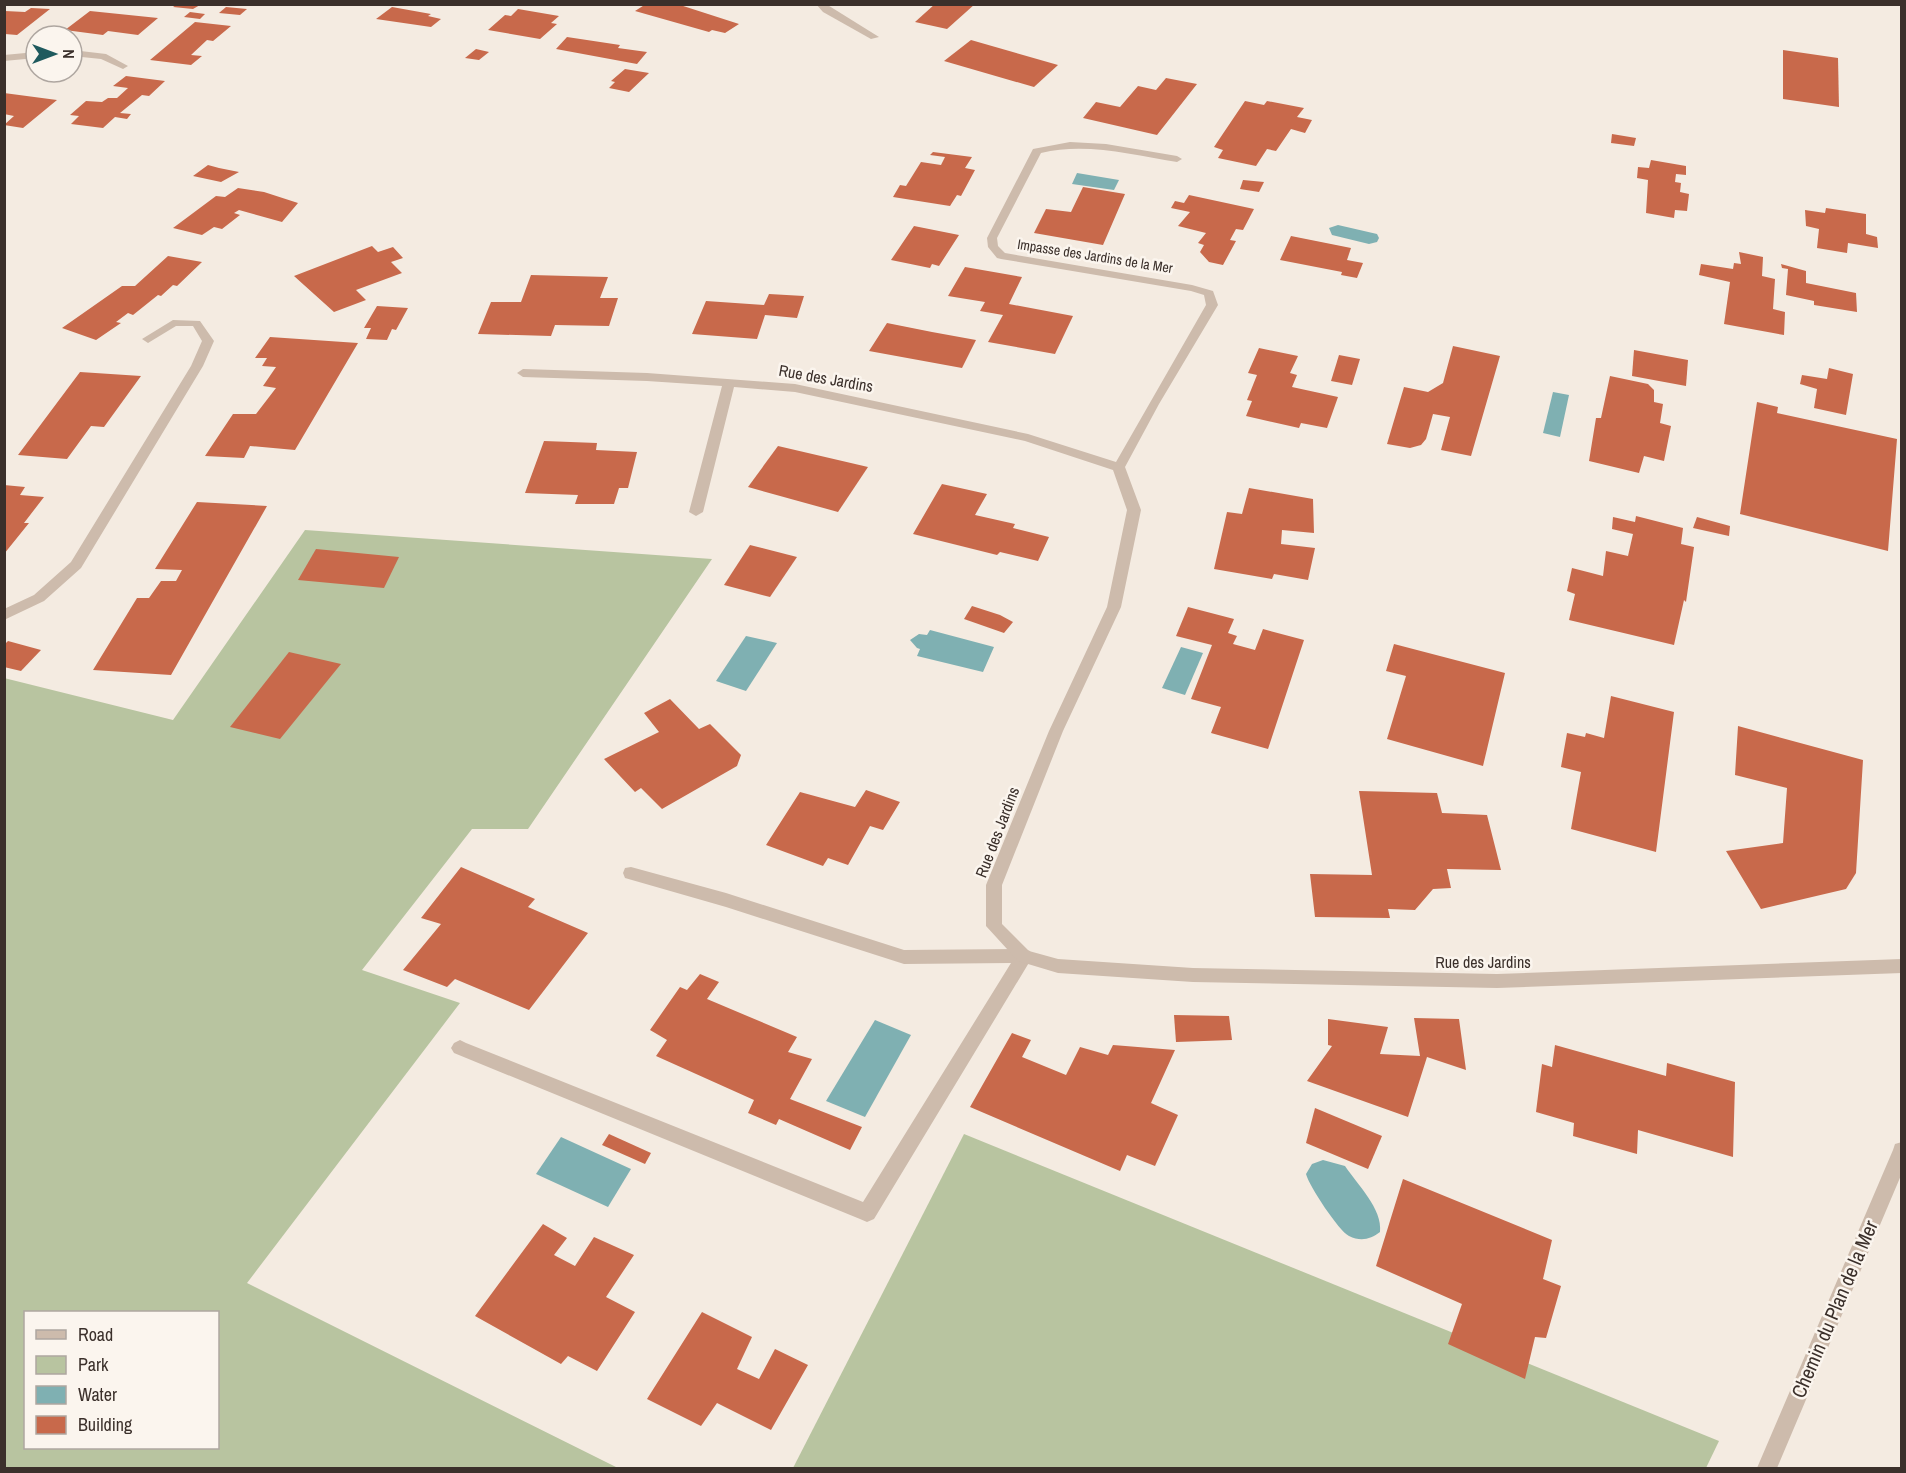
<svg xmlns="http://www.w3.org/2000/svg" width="1906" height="1473" font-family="'Archivo Narrow',sans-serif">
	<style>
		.green { fill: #b8c4a0; fill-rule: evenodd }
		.water { fill: #7fb0b2 }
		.building { fill: #c8694b }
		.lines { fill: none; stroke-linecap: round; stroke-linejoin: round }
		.lane { fill: #cdbbac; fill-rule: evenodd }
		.street { fill: #cdbbac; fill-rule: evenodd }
		.labels { text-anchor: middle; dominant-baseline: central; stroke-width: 5; stroke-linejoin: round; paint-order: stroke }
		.far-street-label { font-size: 14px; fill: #3b302b; stroke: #fbf5ee }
		.street-label { font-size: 16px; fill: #3b302b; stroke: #fbf5ee }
		.near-street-label { font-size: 20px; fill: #3b302b; stroke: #fbf5ee }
	</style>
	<rect width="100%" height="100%" fill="#f4ebe1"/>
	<g class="green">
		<path d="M 305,530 L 712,559 L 528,829 L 472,829 L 362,970 L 460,1003 L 247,1283 L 618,1468 L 5,1468 L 4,678 L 173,720 ZM 26,1312 L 218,1312 L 218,1448 L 26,1448 Z"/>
		<path d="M 964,1134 L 1719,1441 L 1706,1468 L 793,1468 Z"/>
	</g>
	<g class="water">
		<path d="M 1077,173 L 1119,180 L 1114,190 L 1072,184 Z"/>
		<path d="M 1338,225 L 1377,234 L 1379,238 L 1377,242 L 1369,244 L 1332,235 L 1329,228 Z"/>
		<path d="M 1553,392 L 1569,395 L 1560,437 L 1543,433 Z"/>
		<path d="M 930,630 L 994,647 L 983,672 L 917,656 L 920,649 L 917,648 L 910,640 L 919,634 L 927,635 Z"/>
		<path d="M 746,636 L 777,643 L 746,691 L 716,681 Z"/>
		<path d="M 1181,647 L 1203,653 L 1185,695 L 1162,688 Z"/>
		<path d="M 875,1020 L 911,1035 L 865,1117 L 826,1101 Z"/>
		<path d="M 561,1137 L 631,1169 L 608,1207 L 536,1174 Z"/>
		<path d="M 1323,1160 L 1345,1166 C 1357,1184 1383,1209 1380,1232 C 1371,1239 1361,1242 1349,1236 C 1339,1231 1309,1186 1306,1174 L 1312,1164 Z"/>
	</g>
	<g class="building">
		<path d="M 646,4 L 677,4 L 739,24 L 725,33 L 712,30 L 709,32 L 635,11 Z"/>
		<path d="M 935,4 L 975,4 L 947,29 L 915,22 Z"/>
		<path d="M 176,5 L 200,5 L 193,9 L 173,7 Z"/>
		<path d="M 226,7 L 247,9 L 240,15 L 219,13 Z"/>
		<path d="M 392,7 L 431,14 L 428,16 L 441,19 L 431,27 L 376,19 Z"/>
		<path d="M 31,8 L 50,9 L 17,35 L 5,34 L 5,11 L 25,12 Z"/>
		<path d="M 518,9 L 559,16 L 551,23 L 557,24 L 540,39 L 488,30 L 505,15 L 511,16 Z"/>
		<path d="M 90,11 L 158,18 L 138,35 L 108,31 L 103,35 L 65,30 Z"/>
		<path d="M 190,12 L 205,14 L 200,19 L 184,17 Z"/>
		<path d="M 195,22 L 231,26 L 213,41 L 207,40 L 191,55 L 202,56 L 191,65 L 150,60 Z"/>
		<path d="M 567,37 L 620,45 L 618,48 L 647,52 L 637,64 L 556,49 Z"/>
		<path d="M 971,40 L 1058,65 L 1034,87 L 944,61 Z"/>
		<path d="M 476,49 L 489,52 L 479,60 L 465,58 Z"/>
		<path d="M 1783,50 L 1838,58 L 1839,107 L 1783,99 Z"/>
		<path d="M 625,69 L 649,73 L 629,92 L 609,88 L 615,82 L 611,81 Z"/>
		<path d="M 126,76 L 165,81 L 149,96 L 142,95 L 120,113 L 131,114 L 127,119 L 115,117 L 103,128 L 71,124 L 79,116 L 70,115 L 86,101 L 102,102 L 108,98 L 117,98 L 128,88 L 113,86 Z"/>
		<path d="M 1166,78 L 1197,84 L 1157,135 L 1083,118 L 1096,102 L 1120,107 L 1138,86 L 1156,90 Z"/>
		<path d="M 4,93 L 57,100 L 23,128 L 4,125 L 14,116 L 4,114 Z"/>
		<path d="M 1245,101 L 1264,105 L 1267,101 L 1304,108 L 1297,117 L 1312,120 L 1305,133 L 1291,129 L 1276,151 L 1267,149 L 1256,166 L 1218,158 L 1223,150 L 1214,147 Z"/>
		<path d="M 1612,134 L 1636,138 L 1634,146 L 1611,143 Z"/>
		<path d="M 933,152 L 972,157 L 965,168 L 975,170 L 961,196 L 957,195 L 950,206 L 893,197 L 900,185 L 906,186 L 921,162 L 941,165 L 945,157 L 930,155 Z"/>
		<path d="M 1651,160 L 1686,166 L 1686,175 L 1676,174 L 1675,182 L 1681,183 L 1680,192 L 1689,194 L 1687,211 L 1675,210 L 1674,218 L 1646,213 L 1648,180 L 1637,178 L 1638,167 L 1649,168 Z"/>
		<path d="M 208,165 L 219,168 L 239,172 L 221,182 L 193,176 Z"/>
		<path d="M 1243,180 L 1264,182 L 1259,192 L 1240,189 Z"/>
		<path d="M 1083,187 L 1125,194 L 1103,245 L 1034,233 L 1046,209 L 1071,212 Z"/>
		<path d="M 238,188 L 264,192 L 298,203 L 282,222 L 239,210 L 234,213 L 240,215 L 222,229 L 214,227 L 202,235 L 173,228 L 216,196 L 225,197 Z"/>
		<path d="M 1189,195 L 1254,209 L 1243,230 L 1236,229 L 1230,240 L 1236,241 L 1223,265 L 1209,262 L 1200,252 L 1204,245 L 1198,243 L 1206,233 L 1178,226 L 1190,212 L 1171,208 L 1175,201 L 1184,203 Z"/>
		<path d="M 1826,208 L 1866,214 L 1866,234 L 1877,237 L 1878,248 L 1848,243 L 1847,253 L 1817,248 L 1819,229 L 1806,226 L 1805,210 L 1825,213 Z"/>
		<path d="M 914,226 L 959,235 L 939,266 L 932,264 L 930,268 L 891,260 Z"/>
		<path d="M 1291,236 L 1351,248 L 1347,260 L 1363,263 L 1357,278 L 1341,275 L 1342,272 L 1280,260 Z"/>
		<path d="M 372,246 L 378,252 L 393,247 L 403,258 L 391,262 L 402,273 L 356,290 L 366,300 L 334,312 L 294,276 Z"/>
		<path d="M 1739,252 L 1763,257 L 1762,276 L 1775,279 L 1773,309 L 1785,312 L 1784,335 L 1724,324 L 1730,282 L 1699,275 L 1701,264 L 1733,269 L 1734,263 L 1741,264 Z"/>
		<path d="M 168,256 L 202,262 L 177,286 L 173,285 L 161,296 L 158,295 L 133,315 L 128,313 L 116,322 L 121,323 L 96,340 L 62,328 L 122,286 L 135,286 Z"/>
		<path d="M 1781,264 L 1806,271 L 1806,283 L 1856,293 L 1857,312 L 1814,305 L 1814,301 L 1786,295 L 1788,269 L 1782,268 Z"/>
		<path d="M 965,267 L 1022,277 L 1009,304 L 1073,316 L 1055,354 L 988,342 L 1003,315 L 980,311 L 985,302 L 948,296 Z"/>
		<path d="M 531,275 L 608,277 L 600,298 L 618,298 L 609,326 L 555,325 L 551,336 L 478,334 L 491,302 L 521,302 Z"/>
		<path d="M 769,294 L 804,296 L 797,318 L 765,315 L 757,339 L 692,334 L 706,301 L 764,305 Z"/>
		<path d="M 377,306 L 408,308 L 396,330 L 392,329 L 387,340 L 366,339 L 371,328 L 364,328 Z"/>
		<path d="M 887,323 L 932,332 L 976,340 L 962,368 L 869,351 Z"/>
		<path d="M 270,337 L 358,343 L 295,450 L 250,446 L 244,458 L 205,456 L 233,414 L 256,414 L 276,388 L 263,386 L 276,367 L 262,366 L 267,358 L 255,358 Z"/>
		<path d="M 1453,346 L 1500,356 L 1471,456 L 1441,450 L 1450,417 L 1433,414 L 1426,439 L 1421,445 L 1410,448 L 1387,444 L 1404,387 L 1428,392 L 1443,383 Z"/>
		<path d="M 1259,348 L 1298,356 L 1290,373 L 1297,375 L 1292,387 L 1338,397 L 1327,428 L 1301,423 L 1299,428 L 1246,416 L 1252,401 L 1247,400 L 1257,375 L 1248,373 Z"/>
		<path d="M 1634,350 L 1688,360 L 1686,386 L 1632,376 Z"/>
		<path d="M 1339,355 L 1360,359 L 1352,385 L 1331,381 Z"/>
		<path d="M 1829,368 L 1853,374 L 1846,415 L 1814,408 L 1817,389 L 1800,384 L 1802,375 L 1827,379 Z"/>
		<path d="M 80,372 L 141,376 L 104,427 L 91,426 L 67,459 L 18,455 Z"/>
		<path d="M 1610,376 L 1648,384 L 1654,390 L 1654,402 L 1663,404 L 1660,423 L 1671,426 L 1664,461 L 1644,456 L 1639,473 L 1589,461 L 1596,418 L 1601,418 Z"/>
		<path d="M 1757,402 L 1778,407 L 1777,413 L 1897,439 L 1888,551 L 1740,514 Z"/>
		<path d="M 544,441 L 597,443 L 596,450 L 637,452 L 628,488 L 619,488 L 614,504 L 575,504 L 578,495 L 525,493 Z"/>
		<path d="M 778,446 L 868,467 L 838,512 L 748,487 Z"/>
		<path d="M 942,484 L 987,494 L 975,515 L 1015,524 L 1013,528 L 1049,537 L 1038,561 L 1000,552 L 997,555 L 913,534 Z"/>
		<path d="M 4,485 L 25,487 L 20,495 L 44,497 L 24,523 L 29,523 L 4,554 Z"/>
		<path d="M 1249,488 L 1313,499 L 1314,533 L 1282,530 L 1281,544 L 1315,548 L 1308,580 L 1274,574 L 1272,579 L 1214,569 L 1227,512 L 1242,514 Z"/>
		<path d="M 197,502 L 267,506 L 171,675 L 93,670 L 137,598 L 149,598 L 161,581 L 176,581 L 182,570 L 155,569 Z"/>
		<path d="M 1636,516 L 1683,528 L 1681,544 L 1694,547 L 1686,602 L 1684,600 L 1674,645 L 1569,620 L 1575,594 L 1567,591 L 1572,568 L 1603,576 L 1606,551 L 1628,556 L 1633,534 L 1612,529 L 1613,517 L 1635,522 Z"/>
		<path d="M 1697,517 L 1730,526 L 1729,536 L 1693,528 Z"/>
		<path d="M 750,545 L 797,557 L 770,597 L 724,585 Z"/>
		<path d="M 316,549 L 399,557 L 384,588 L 298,580 Z"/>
		<path d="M 972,606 L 1000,615 L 1013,622 L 1004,633 L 964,619 Z"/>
		<path d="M 1188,607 L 1234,619 L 1228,633 L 1237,636 L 1233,644 L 1255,650 L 1263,629 L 1304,640 L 1268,749 L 1211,733 L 1221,707 L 1191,699 L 1212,645 L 1176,636 Z"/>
		<path d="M 8,641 L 41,650 L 21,671 L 4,667 L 4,645 Z"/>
		<path d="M 1394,644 L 1505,673 L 1483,766 L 1387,739 L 1406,676 L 1386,671 Z"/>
		<path d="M 289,652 L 341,664 L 280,739 L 230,727 Z"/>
		<path d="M 1611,696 L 1674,712 L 1656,852 L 1571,829 L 1581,772 L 1561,767 L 1567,733 L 1585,737 L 1586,733 L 1604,738 Z"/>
		<path d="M 670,699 L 699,729 L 710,724 L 741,755 L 737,766 L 662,809 L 641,788 L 635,792 L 604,759 L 659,732 L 644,713 Z"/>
		<path d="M 1738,726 L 1863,760 L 1856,873 L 1846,889 L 1761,909 L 1726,851 L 1783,843 L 1787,788 L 1735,775 Z"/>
		<path d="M 866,790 L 900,802 L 883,830 L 870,826 L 848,865 L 828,858 L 823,866 L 766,845 L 800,792 L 855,807 Z"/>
		<path d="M 1359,791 L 1437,793 L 1442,813 L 1487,815 L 1501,870 L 1447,869 L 1451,888 L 1433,889 L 1415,910 L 1388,909 L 1390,918 L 1315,917 L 1310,874 L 1372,875 Z"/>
		<path d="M 461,867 L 535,899 L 528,907 L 588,933 L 529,1010 L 455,979 L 447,987 L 403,970 L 441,924 L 421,918 Z"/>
		<path d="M 700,974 L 719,982 L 707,999 L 797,1037 L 788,1052 L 812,1059 L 790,1099 L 862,1127 L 850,1150 L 779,1119 L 776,1125 L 748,1113 L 754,1100 L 656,1056 L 667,1040 L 650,1030 L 680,987 L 687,990 Z"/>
		<path d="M 1174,1015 L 1229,1016 L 1232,1040 L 1176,1042 Z"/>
		<path d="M 1414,1018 L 1459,1019 L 1466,1070 L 1427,1057 L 1408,1117 L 1307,1081 L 1332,1046 L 1328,1045 L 1328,1019 L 1388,1027 L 1380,1054 L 1420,1056 Z"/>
		<path d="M 1012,1033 L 1031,1040 L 1022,1057 L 1066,1075 L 1080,1047 L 1108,1055 L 1113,1045 L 1175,1050 L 1151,1103 L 1178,1115 L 1155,1166 L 1127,1155 L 1120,1171 L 970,1107 Z"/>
		<path d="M 1555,1045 L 1666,1076 L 1667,1063 L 1735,1082 L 1733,1157 L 1638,1130 L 1637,1154 L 1573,1136 L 1574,1123 L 1536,1112 L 1542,1064 L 1552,1067 Z"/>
		<path d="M 1315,1108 L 1382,1136 L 1368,1169 L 1306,1143 Z"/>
		<path d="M 609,1134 L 651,1153 L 645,1164 L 602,1145 Z"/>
		<path d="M 1403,1179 L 1552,1240 L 1543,1279 L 1561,1286 L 1546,1338 L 1535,1337 L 1525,1379 L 1448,1344 L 1462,1304 L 1376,1266 Z"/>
		<path d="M 543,1224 L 567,1238 L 554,1255 L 575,1266 L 594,1237 L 634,1255 L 606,1297 L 635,1312 L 597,1371 L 568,1356 L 561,1364 L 475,1316 Z"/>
		<path d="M 702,1312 L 752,1337 L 737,1369 L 759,1379 L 775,1349 L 808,1365 L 771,1430 L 717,1403 L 701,1426 L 647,1399 Z"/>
	</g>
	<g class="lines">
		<g class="lane">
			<path d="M 72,50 L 106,54 L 128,66 L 123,69 L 101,59 L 72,56 Z"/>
			<path d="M 36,52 L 36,58 L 4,61 L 4,55 Z"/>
			<path d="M 173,320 L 200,321 L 214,341 L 203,366 L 81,568 L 44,601 L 4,620 L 4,609 L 34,595 L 71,562 L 191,366 L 202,341 L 193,326 L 176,326 L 148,343 L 142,339 Z"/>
			<path d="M 631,867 L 726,893 L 904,950 L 1024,949 L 1030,951 L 1032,956 L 1030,961 L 874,1219 L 867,1222 L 860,1219 L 454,1053 L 451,1048 L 454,1043 L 460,1040 L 466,1043 L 863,1202 L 1011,963 L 904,964 L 726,907 L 625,878 L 623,873 L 625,868 Z"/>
		</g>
		<g class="street">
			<path d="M 816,4 L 826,4 L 879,37 L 871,39 L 823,12 Z"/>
			<path d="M 1070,142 L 1106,144 L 1177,156 L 1182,159 L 1177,162 C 1132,155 1086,142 1041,153 L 997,238 L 998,246 L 1005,253 L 1192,285 L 1213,291 L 1218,305 L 1159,404 L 1125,467 L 1141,510 L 1121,607 L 1063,731 L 1002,885 L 1002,924 L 1029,951 L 1058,959 L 1193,968 L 1497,974 L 1902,959 L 1902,973 L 1497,988 L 1193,982 L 1058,973 L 1018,961 L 986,926 L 986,885 L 1049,731 L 1107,607 L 1127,510 L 1113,470 L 1025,441 L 795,392 L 734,387 L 703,512 L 696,516 L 689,512 L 722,386 L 647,381 L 523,377 L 517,373 L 523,369 L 647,373 L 795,384 L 1028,434 L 1116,462 L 1206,305 L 1204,295 L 1191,291 L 1001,259 L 997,258 L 988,247 L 987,238 L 1033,149 Z"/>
			<path d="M 1902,1142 L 1902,1173 L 1777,1468 L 1757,1468 L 1893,1150 L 1895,1144 Z"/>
		</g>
	</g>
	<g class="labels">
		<g class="far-street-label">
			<text transform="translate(1095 256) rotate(9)">Impasse des Jardins de la Mer</text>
		</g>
		<g class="street-label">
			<text transform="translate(826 378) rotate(10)">Rue des Jardins</text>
			<text transform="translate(997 832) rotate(-69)">Rue des Jardins</text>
			<text x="1483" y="962">Rue des Jardins</text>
		</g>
		<g class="near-street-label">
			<text transform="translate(1834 1309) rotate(-67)">Chemin du Plan de la Mer</text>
		</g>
	</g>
	<rect width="1906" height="1473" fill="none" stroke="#3b302b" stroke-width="12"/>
	<rect x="24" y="1311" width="195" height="138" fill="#fbf5ee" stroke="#aea6a0" stroke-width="1.5"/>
	<rect x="36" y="1330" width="30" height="9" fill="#cdbbac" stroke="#aea6a0" stroke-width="1.5"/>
	<text x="78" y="1341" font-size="18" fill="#3b302b">Road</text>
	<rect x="36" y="1356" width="30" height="18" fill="#b8c4a0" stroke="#aea6a0" stroke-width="1.5"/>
	<text x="78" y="1371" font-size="18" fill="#3b302b">Park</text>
	<rect x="36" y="1386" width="30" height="18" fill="#7fb0b2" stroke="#aea6a0" stroke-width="1.5"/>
	<text x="78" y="1401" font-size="18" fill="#3b302b">Water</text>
	<rect x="36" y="1416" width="30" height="18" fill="#c8694b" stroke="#aea6a0" stroke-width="1.5"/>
	<text x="78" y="1431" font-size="18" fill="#3b302b">Building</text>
	<g transform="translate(54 54) rotate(90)"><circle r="28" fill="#fbf5ee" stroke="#aea6a0" stroke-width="1.5"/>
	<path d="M0-4.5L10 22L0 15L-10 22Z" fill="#1f5a5e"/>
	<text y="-9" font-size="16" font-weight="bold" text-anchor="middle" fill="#3b302b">N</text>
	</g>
</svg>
